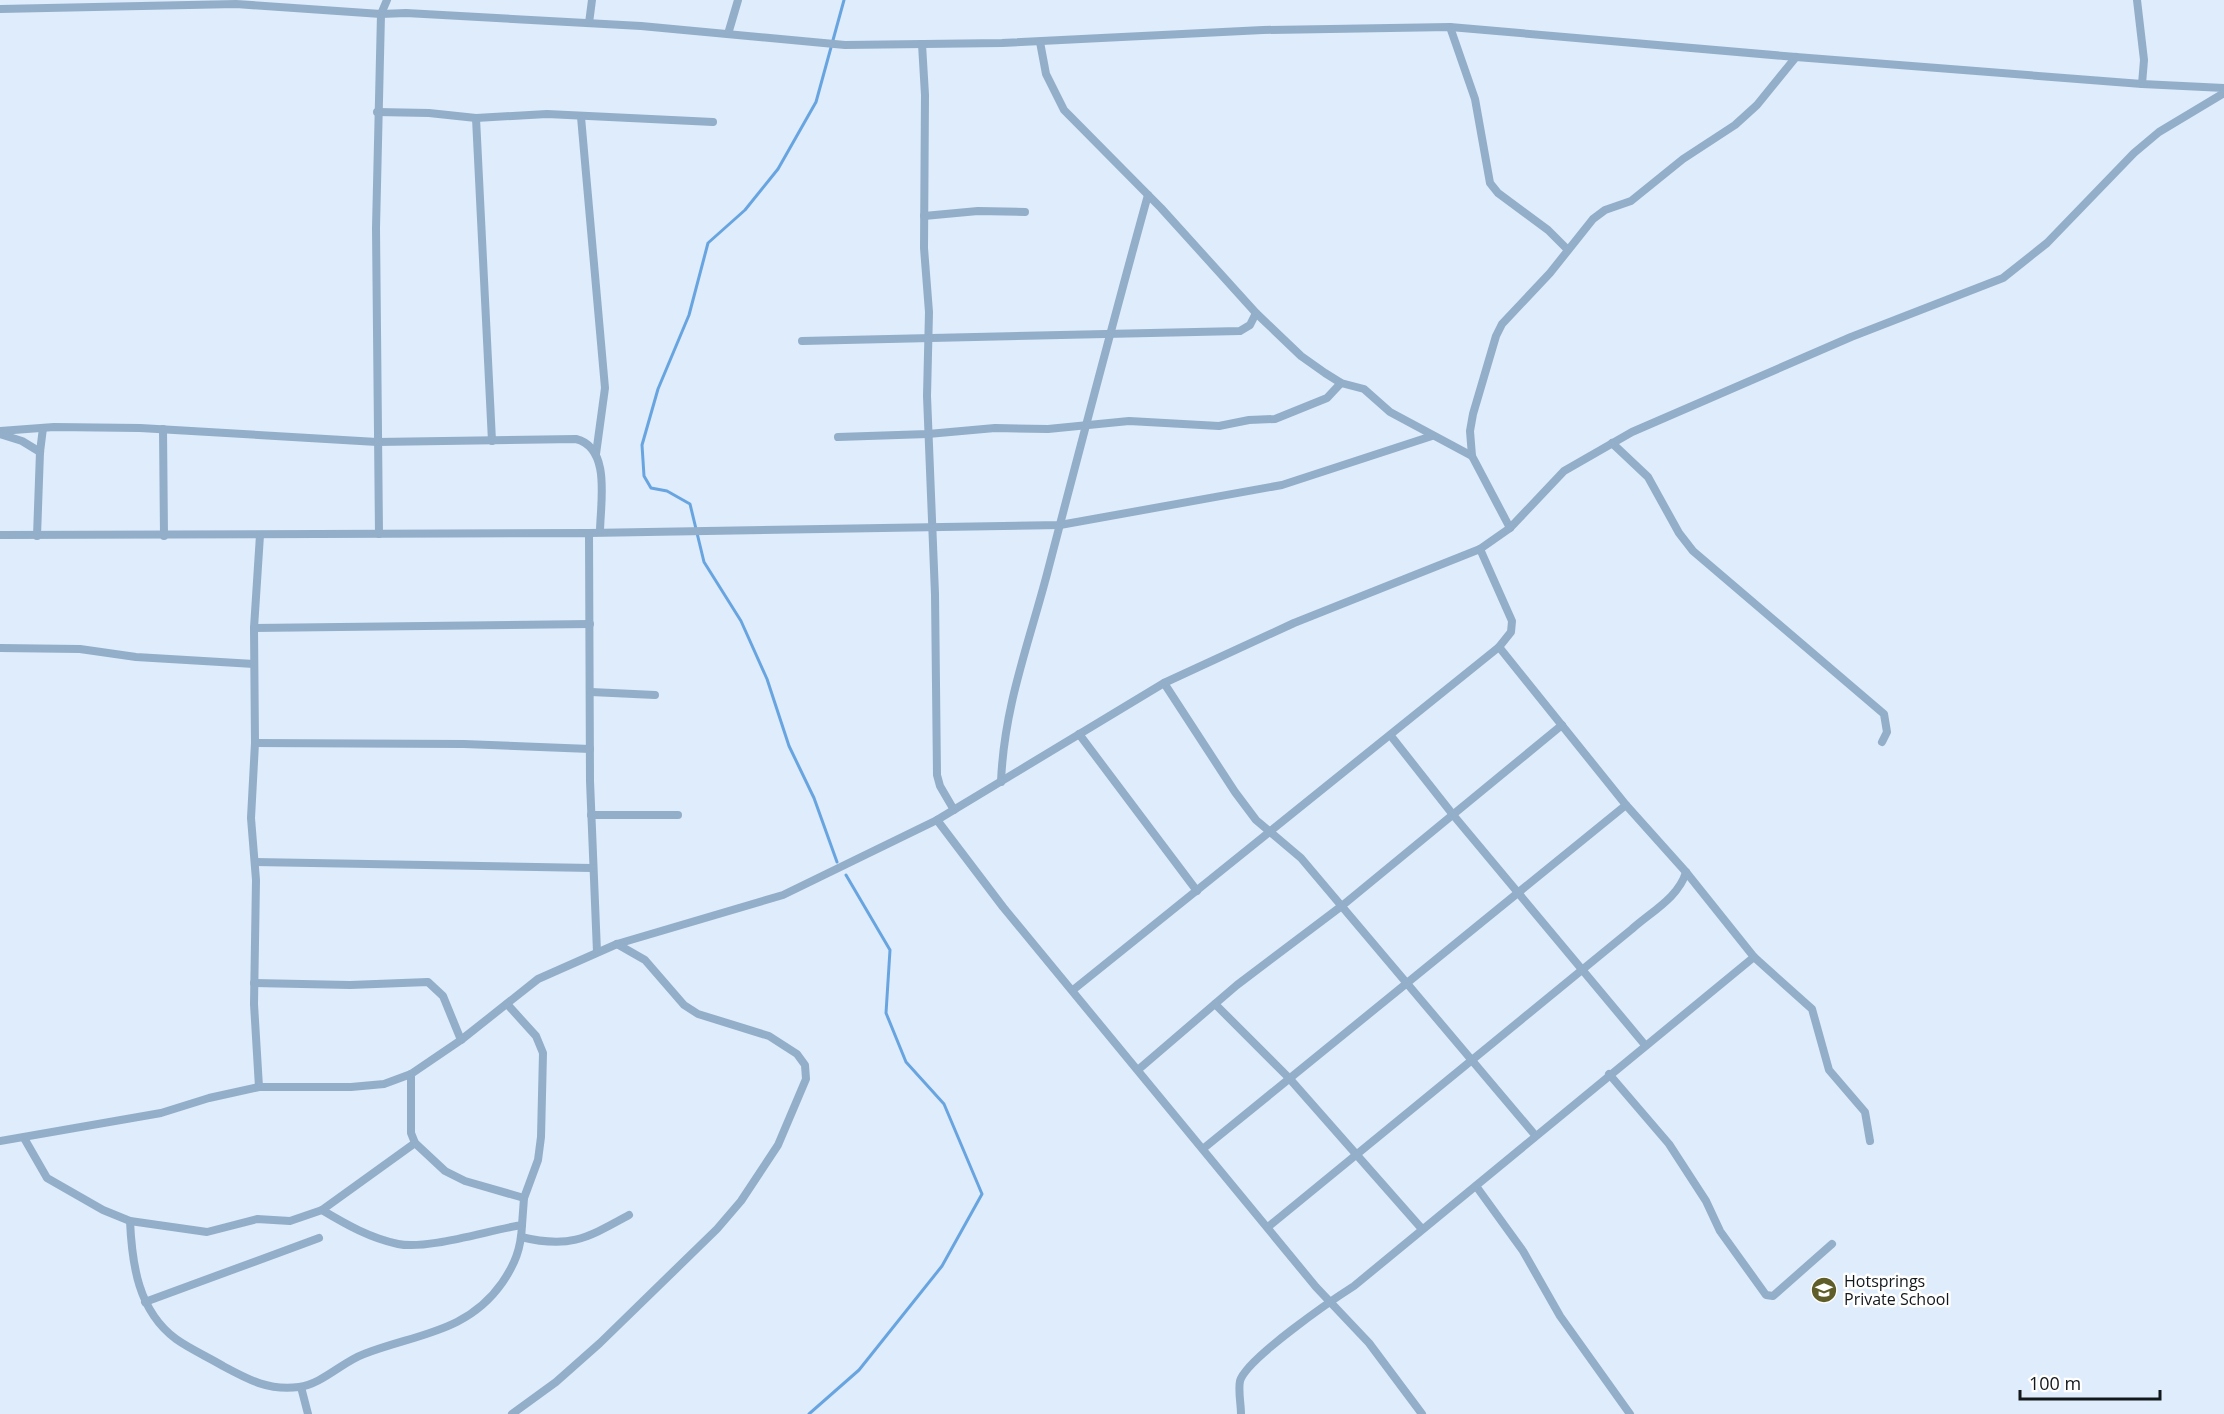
<svg xmlns="http://www.w3.org/2000/svg" width="2224" height="1414" font-family="'Open Sans',sans-serif">
	<style>
		.lines { fill: none; stroke-linecap: round; stroke-linejoin: round }
		.stream { stroke: #68a5e0; stroke-width: 3 }
		.minor { stroke: #93aec8; stroke-width: 8 }
		.labels { text-anchor: middle; dominant-baseline: central; stroke-width: 5; stroke-linejoin: round; paint-order: stroke }
		.poi-label { font-size: 16px; fill: #13181d; stroke: #fff; text-anchor: start }
	</style>
	<rect width="100%" height="100%" fill="#deecfb"/>
	<g class="lines">
		<g class="stream">
			<path d="M 837,862 L 814,798 L 789,746 L 767,679 L 741,621 L 704,562 L 690,504 L 667,491 L 651,488 L 644,476 L 642,445 L 658,389 L 689,315 L 708,243 L 745,210 L 778,169 L 816,102 L 844,0"/>
			<path d="M 809,1414 L 859,1370 L 942,1266 L 982,1194 L 944,1104 L 906,1062 L 886,1013 L 890,950 L 846,875"/>
		</g>
		<g class="minor">
			<path d="M 2137,0 L 2144,60 L 2142,84"/>
			<path d="M 0,9 L 236,4 L 381,14 L 406,13 L 641,26 L 845,45 L 1002,43 L 1263,30 L 1450,27 L 1796,57 L 2142,84 L 2224,88"/>
			<path d="M 589,23 L 592,0"/>
			<path d="M 1450,27 L 1475,99 L 1490,183 L 1498,193 L 1548,230 L 1567,249"/>
			<path d="M 728,34 L 738,0"/>
			<path d="M 1040,42 L 1046,74 L 1064,110 L 1161,208 L 1256,313 L 1301,356 L 1325,373 L 1341,383 L 1364,389 L 1390,412 L 1472,456 L 1510,528"/>
			<path d="M 922,44 L 925,95 L 924,248 L 929,312 L 927,396 L 935,594 L 937,775 L 940,786 L 954,810"/>
			<path d="M 377,112 L 429,113 L 476,118 L 547,114 L 713,122"/>
			<path d="M 581,117 L 605,388 L 596,454"/>
			<path d="M 476,118 L 492,441"/>
			<path d="M 924,216 L 978,211 L 1025,212"/>
			<path d="M 802,341 L 1240,331 L 1250,325 L 1256,313"/>
			<path d="M 163,429 L 164,536"/>
			<path d="M 0,431 L 54,427 L 140,428 L 377,442 L 576,439 C 612,448 600,505 600,532"/>
			<path d="M 0,434 L 22,441 L 40,452"/>
			<path d="M 838,437 L 928,434 L 995,428 L 1048,429 L 1129,421 L 1219,426 L 1249,420 L 1275,419 L 1327,398 L 1341,383"/>
			<path d="M 1612,443 L 1648,477 L 1679,533 L 1693,551 L 1884,714 L 1887,732 L 1882,742"/>
			<path d="M 1472,456 L 1470,431 L 1473,414 L 1496,336 L 1502,324 L 1550,273 L 1593,219 L 1605,210 L 1631,201 L 1683,159 L 1735,125 L 1757,105 L 1796,57"/>
			<path d="M 589,533 L 1060,525 L 1282,485 L 1432,436"/>
			<path d="M 379,534 L 376,228 L 381,14 L 387,0"/>
			<path d="M 0,535 L 589,533 L 590,781 L 597,952"/>
			<path d="M 37,536 L 40,452 L 43,428"/>
			<path d="M 254,628 L 590,624"/>
			<path d="M 0,648 L 80,649 L 136,657 L 254,664"/>
			<path d="M 1164,683 L 1235,792 L 1256,820 L 1301,858 L 1535,1135"/>
			<path d="M 591,692 L 655,695"/>
			<path d="M 1079,734 L 1197,891"/>
			<path d="M 1391,736 L 1454,816 L 1645,1045"/>
			<path d="M 255,743 L 464,744 L 590,749"/>
			<path d="M 1001,782 C 1004,707 1028,646 1047,574 C 1080,448 1113,321 1148,195"/>
			<path d="M 591,815 L 678,815"/>
			<path d="M 937,820 L 1003,907 L 1316,1287 L 1369,1343 L 1422,1414"/>
			<path d="M 255,862 L 592,868"/>
			<path d="M 1754,957 L 1812,1009 L 1829,1070 L 1865,1112 L 1870,1141"/>
			<path d="M 254,983 L 350,985 L 428,982 L 443,996 L 461,1040"/>
			<path d="M 1073,990 L 1499,647"/>
			<path d="M 1215,1004 L 1289,1078 L 1422,1229"/>
			<path d="M 1139,1069 L 1237,985 L 1343,905 L 1562,725"/>
			<path d="M 411,1074 L 411,1133 L 415,1143 L 445,1171 L 465,1181 L 524,1198"/>
			<path d="M 1609,1074 L 1669,1144 L 1706,1201 L 1720,1231 L 1766,1295 L 1773,1296 L 1832,1244"/>
			<path d="M 259,1087 L 254,1004 L 256,880 L 251,818 L 255,743 L 254,628 L 260,535"/>
			<path d="M 24,1138 L 47,1178 L 103,1210 L 130,1221 L 207,1232 L 257,1219 L 290,1221 L 322,1210 C 347,1225 370,1238 398,1244 C 428,1250 489,1230 522,1225 L 524,1198 L 538,1160 L 541,1137 L 543,1053 L 536,1036 L 507,1004"/>
			<path d="M 0,1141 L 161,1113 L 209,1098 L 259,1087 L 351,1087 L 384,1084 L 411,1074 L 461,1040 L 538,979 L 617,944 L 783,895 L 937,820 L 1164,683 L 1294,623 L 1480,549 L 1510,528 L 1564,471 L 1632,432 L 1851,337 L 2003,278 L 2047,243 L 2134,153 L 2159,132 L 2224,93"/>
			<path d="M 1204,1148 L 1626,805"/>
			<path d="M 1476,1186 L 1523,1251 L 1560,1316 L 1630,1414"/>
			<path d="M 322,1210 L 415,1143"/>
			<path d="M 130,1221 C 132,1264 138,1311 176,1339 C 190,1349 208,1357 223,1366 C 249,1380 269,1391 299,1387 C 322,1384 342,1362 364,1354 C 415,1334 467,1333 502,1283 C 515,1264 521,1249 522,1225"/>
			<path d="M 1268,1227 L 1632,929 C 1651,912 1679,897 1686,872"/>
			<path d="M 521,1237 C 570,1249 587,1238 629,1215"/>
			<path d="M 145,1302 L 319,1238"/>
			<path d="M 301,1387 L 308,1414"/>
			<path d="M 512,1414 L 556,1382 L 600,1343 L 717,1229 L 741,1201 L 778,1145 L 806,1079 L 805,1065 L 797,1054 L 769,1036 L 698,1014 L 684,1005 L 645,960 L 617,944"/>
			<path d="M 1241,1414 C 1241,1404 1238,1391 1240,1381 C 1246,1359 1332,1300 1354,1286 L 1754,957 L 1686,872 L 1626,805 L 1499,647 L 1511,632 L 1512,621 L 1480,549"/>
		</g>
	</g>
	<defs>
		<g id="school-disc" transform="scale(1.35)"><circle r="9.5" fill="#5f5e2b" stroke="#fff"/><path d="M0-5L7-2L0 1L-7-2ZM-4 1L0 2.5L4 1V4Q0 6-4 4Z" fill="#fff"/></g>
	</defs>
	<g fill-rule="evenodd">
		<use href="#school-disc" x="1824" y="1290"/>
	</g>
	<g class="labels">
		<g class="poi-label">
			<text x="1844" y="1281">Hotsprings<tspan x="1844" dy="18">Private School</tspan></text>
		</g>
	</g>
	<path d="M2020 1390v9h140v-9" fill="none" stroke="#13181d" stroke-width="3"/>
	<text x="2029" y="1390" font-size="18" fill="#13181d" stroke="#ffffff" stroke-width="4.5" paint-order="stroke">100 m</text>
</svg>
